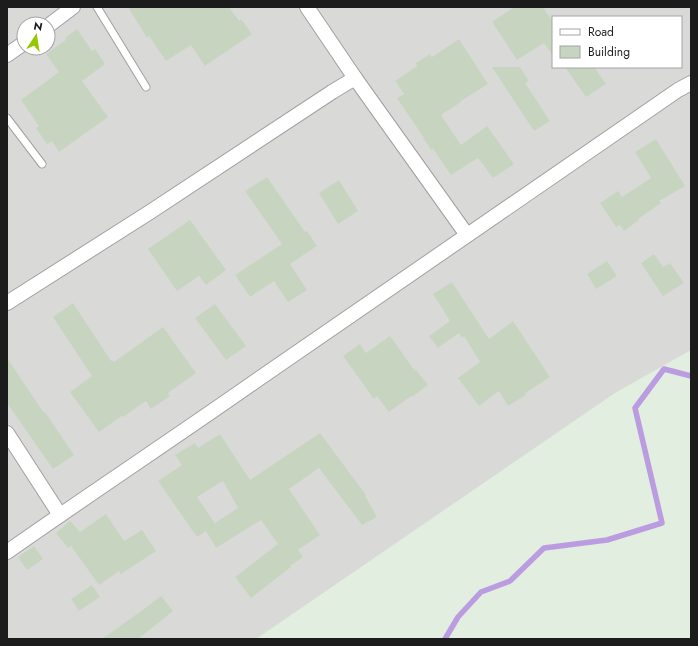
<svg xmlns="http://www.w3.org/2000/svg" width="698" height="646" font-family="Jost,sans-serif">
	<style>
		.residential { fill: #d9dad8; fill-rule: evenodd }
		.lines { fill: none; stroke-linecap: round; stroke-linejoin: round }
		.stream { stroke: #bc9ce0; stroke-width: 5.5 }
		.building { fill: #c7d5c0; fill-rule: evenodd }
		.service-casing { stroke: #a0a0a0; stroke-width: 9 }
		.minor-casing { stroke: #a0a0a0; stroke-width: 16 }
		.service { stroke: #fff; stroke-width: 7 }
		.minor { stroke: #fff; stroke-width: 14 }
	</style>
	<rect width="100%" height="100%" fill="#e1eee0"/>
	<path class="residential" d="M 7,7 L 691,7 L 691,350 L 615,393 L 256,639 L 7,639 ZM 553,17 L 681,17 L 681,67 L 553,67 ZM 24,24 L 48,24 L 48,48 L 24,48 Z"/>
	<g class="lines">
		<path class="stream" d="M 445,639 L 458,617 L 481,592 L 510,581 L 544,548 L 607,540 L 662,523 L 635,408 L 664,369 L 691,376"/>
	</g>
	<g class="building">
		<path d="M 128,7 L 229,7 L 239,21 L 241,19 L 252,34 L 205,66 L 191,45 L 166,61 L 149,36 L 147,38 Z"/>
		<path d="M 514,7 L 543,7 L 553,22 L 553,56 L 544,43 L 517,60 L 492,22 Z"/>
		<path d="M 77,29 L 92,51 L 95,49 L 105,64 L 82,81 L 108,117 L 59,152 L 52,141 L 47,144 L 36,128 L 39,126 L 21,100 L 59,72 L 46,54 L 66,40 L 65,38 Z"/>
		<path d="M 459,39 L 488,84 L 461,101 L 461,102 L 441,115 L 461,145 L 487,126 L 514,164 L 493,178 L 478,158 L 451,175 L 433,149 L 431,150 L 423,138 L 424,138 L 397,98 L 404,94 L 395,81 L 417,66 L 416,63 L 430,54 L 432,57 Z"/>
		<path d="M 492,67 L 520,67 L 529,81 L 525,83 L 550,121 L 534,131 Z"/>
		<path d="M 565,67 L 594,67 L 606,84 L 586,97 Z"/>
		<path d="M 656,139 L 685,186 L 659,201 L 661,203 L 638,219 L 639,220 L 624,231 L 620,225 L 616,227 L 600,203 L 618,191 L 622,197 L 651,178 L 635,152 Z"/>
		<path d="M 267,177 L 305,232 L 307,231 L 317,246 L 290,264 L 307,290 L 288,302 L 274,281 L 250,297 L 235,275 L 282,244 L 245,191 Z"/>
		<path d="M 339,180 L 358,211 L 338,224 L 319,193 Z"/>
		<path d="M 190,220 L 226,270 L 206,285 L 199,276 L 177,291 L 148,249 Z"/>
		<path d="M 654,254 L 663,267 L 670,263 L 684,283 L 663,296 L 641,263 Z"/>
		<path d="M 607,261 L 617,276 L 596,289 L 587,274 Z"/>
		<path d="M 452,282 L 489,339 L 513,321 L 550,377 L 525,393 L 526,395 L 508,406 L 499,391 L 479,406 L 458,378 L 480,362 L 464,336 L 462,338 L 459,333 L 438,348 L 429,336 L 450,321 L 433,294 Z"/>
		<path d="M 73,303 L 111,361 L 112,360 L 114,362 L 163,327 L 196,373 L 168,393 L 170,396 L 151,409 L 146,401 L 123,417 L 123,415 L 99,432 L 70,392 L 92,376 L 53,317 Z"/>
		<path d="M 215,304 L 246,346 L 226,360 L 195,318 Z"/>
		<path d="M 390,336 L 415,371 L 416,370 L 428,385 L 412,397 L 411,396 L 389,412 L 377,396 L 374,399 L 343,356 L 360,344 L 366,353 Z"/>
		<path d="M 7,358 L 44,413 L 45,412 L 74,455 L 53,469 L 7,403 Z"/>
		<path d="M 320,433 L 366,495 L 365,496 L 377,517 L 362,525 L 319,468 L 289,489 L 320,535 L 298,550 L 303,557 L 290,566 L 291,567 L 251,598 L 235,577 L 278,544 L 261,520 L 216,548 L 206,531 L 197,537 L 158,481 L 182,465 L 175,455 L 195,443 L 198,448 L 220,434 L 250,480 ZM 223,481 L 238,508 L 215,523 L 197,497 Z"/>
		<path d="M 106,514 L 124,541 L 142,530 L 156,551 L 121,574 L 119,571 L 99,585 L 71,546 L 68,548 L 56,533 L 70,521 L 80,532 Z"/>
		<path d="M 34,546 L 43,559 L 27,570 L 18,557 Z"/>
		<path d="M 92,585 L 100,597 L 79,611 L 71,599 Z"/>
		<path d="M 161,596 L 173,611 L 138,639 L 102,639 L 144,609 Z"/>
	</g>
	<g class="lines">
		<g class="service-casing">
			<g id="service">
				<path d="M 97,7 L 146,87"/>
				<path d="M 7,118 L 42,164"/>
			</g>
		</g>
		<g class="minor-casing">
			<g id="minor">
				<path d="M 307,7 L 355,78 L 467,235"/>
				<path d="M 48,26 L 73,7"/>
				<path d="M 7,55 L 24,43"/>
				<path d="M 7,303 L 150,212 L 332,92 L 355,78"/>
				<path d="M 7,433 L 60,515"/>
				<path d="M 7,552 C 91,493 176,437 260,378 C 400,282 539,186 678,90 L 691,83"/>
			</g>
		</g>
		<use href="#service" class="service"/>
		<use href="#minor" class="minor"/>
	</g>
	<rect width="698" height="646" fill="none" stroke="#1c1c1c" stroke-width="16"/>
	<rect x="552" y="16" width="130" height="52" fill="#ffffff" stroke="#a4a4a4"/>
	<rect x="560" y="29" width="20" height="6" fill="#ffffff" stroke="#a4a4a4"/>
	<text x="588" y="36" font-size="12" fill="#1c1c1c">Road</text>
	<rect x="560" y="46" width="20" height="12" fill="#c7d5c0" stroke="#a4a4a4"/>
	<text x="588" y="56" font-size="12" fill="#1c1c1c">Building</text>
	<g transform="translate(36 36) rotate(12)"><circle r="19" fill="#ffffff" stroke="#a4a4a4"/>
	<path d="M0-3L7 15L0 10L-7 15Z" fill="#96c700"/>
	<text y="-6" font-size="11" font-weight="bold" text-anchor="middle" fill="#1c1c1c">N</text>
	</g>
</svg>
